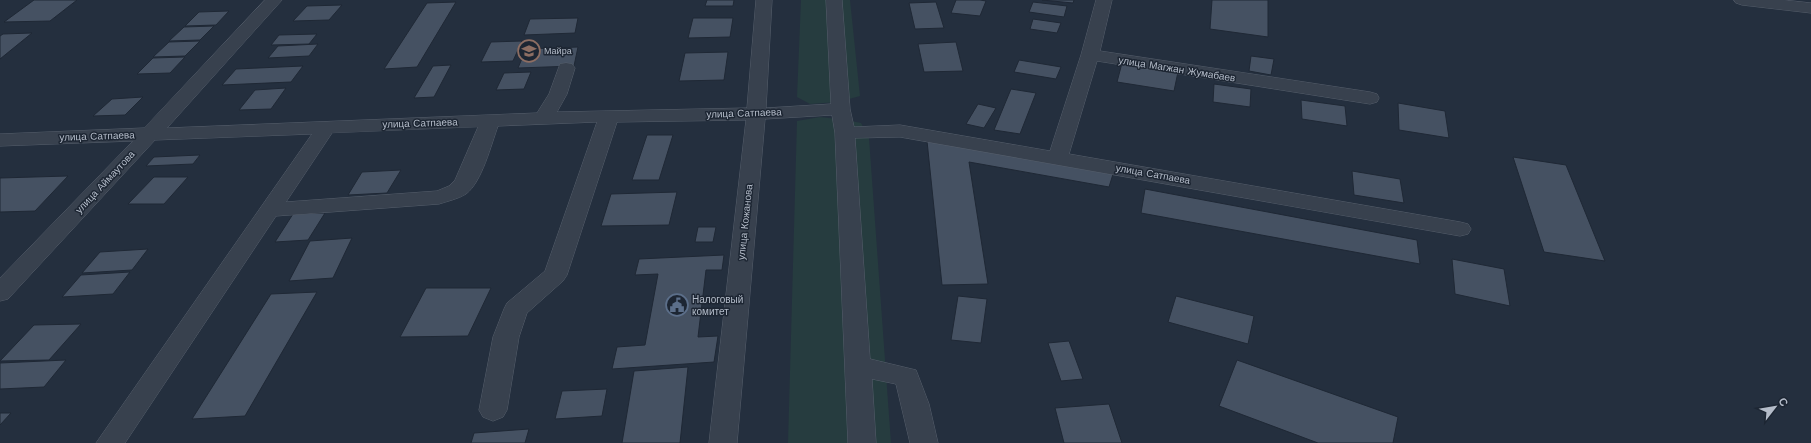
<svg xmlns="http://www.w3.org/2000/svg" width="1811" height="443" font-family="'Work Sans',sans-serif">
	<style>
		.green { fill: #263c3f }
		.building { fill: #455162; stroke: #1f2835 }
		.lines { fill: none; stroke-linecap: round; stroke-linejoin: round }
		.minor-casing { stroke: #565f6c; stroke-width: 1 }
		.minor { fill: #38414e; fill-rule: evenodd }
		.labels { text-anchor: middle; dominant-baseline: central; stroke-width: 3; stroke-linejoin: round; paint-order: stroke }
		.far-poi-label { font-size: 9px; fill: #b4bcc9; stroke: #1d2633; text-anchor: start }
		.street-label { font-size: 10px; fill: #b4bcc9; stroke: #1d2633 }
		.poi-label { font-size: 10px; fill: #b4bcc9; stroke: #1d2633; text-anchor: start }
	</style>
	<rect width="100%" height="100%" fill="#242f3e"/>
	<g class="green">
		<path d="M 801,0 L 850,0 L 860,96 L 838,102 L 810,104 L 797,97 Z"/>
		<path d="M 820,117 L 846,120 L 861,123 L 869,138 L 891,443 L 788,443 L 797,121 Z"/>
	</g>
	<g class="building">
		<path d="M 34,0 L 77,0 L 50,21 L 4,22 Z"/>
		<path d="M 707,0 L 734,0 L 733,6 L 705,6 Z"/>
		<path d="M 956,0 L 980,0 L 986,1 L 980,16 L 951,13 Z"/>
		<path d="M 1042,0 L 1074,0 L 1073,3 Z"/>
		<path d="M 1212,0 L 1268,0 L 1268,37 L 1210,29 Z"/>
		<path d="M 456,2 L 417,67 L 384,69 L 427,3 Z"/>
		<path d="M 936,2 L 944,28 L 915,29 L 909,3 Z"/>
		<path d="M 1033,2 L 1067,6 L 1064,17 L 1029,12 Z"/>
		<path d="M 342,5 L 329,20 L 293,21 L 307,6 Z"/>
		<path d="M 229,11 L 216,25 L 185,26 L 199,12 Z"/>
		<path d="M 578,18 L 575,33 L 524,35 L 530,19 Z"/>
		<path d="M 693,18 L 733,18 L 730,37 L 688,38 Z"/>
		<path d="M 1033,19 L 1061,23 L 1057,33 L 1030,29 Z"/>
		<path d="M 214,26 L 200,40 L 169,41 L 184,27 Z"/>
		<path d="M 32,33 L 0,59 L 0,36 L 3,34 Z"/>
		<path d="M 317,34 L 309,44 L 271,45 L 279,35 Z"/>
		<path d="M 200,41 L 185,56 L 153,57 L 169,42 Z"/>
		<path d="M 522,41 L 513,61 L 481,62 L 491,42 Z"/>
		<path d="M 956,42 L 963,71 L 924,72 L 918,44 Z"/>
		<path d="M 318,44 L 309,56 L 268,58 L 278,46 Z"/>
		<path d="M 578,47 L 574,66 L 518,68 L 526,49 Z"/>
		<path d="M 728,52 L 724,80 L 679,81 L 685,53 Z"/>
		<path d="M 1251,56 L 1274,59 L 1271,75 L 1249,71 Z"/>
		<path d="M 185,57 L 170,73 L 137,74 L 153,58 Z"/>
		<path d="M 1019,60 L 1061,67 L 1056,79 L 1014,72 Z"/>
		<path d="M 1122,63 L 1178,72 L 1174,91 L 1117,82 Z"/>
		<path d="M 451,65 L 434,97 L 414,98 L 433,66 Z"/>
		<path d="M 303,66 L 291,82 L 222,85 L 236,69 Z"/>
		<path d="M 531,72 L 524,89 L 496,90 L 504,73 Z"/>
		<path d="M 1214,84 L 1251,89 L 1250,107 L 1213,102 Z"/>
		<path d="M 286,88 L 271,109 L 239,110 L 255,90 Z"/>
		<path d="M 1011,89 L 1036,93 L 1020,134 L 994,130 Z"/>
		<path d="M 143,97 L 125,115 L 93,116 L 112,99 Z"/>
		<path d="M 1301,100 L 1345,106 L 1347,126 L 1302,119 Z"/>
		<path d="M 1398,103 L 1445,111 L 1449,138 L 1399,130 Z"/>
		<path d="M 978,104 L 996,108 L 984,128 L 966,124 Z"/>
		<path d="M 647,135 L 673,135 L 659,180 L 632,180 Z"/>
		<path d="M 927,141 L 1114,171 L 1109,187 L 969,162 L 988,284 L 942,285 Z"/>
		<path d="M 200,155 L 193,164 L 146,166 L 154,157 Z"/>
		<path d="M 1513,157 L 1566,165 L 1605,261 L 1544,252 Z"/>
		<path d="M 401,170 L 387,193 L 348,195 L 362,172 Z"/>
		<path d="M 1352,171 L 1400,179 L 1404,203 L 1354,195 Z"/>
		<path d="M 68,176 L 35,211 L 0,212 L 0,178 Z"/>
		<path d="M 154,177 L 188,177 L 164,204 L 128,204 Z"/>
		<path d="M 1145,189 L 1417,240 L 1420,264 L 1141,213 Z"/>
		<path d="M 677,192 L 669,225 L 601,226 L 611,194 Z"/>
		<path d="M 325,213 L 308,240 L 275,242 L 293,214 Z"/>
		<path d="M 698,227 L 716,227 L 713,242 L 695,242 Z"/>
		<path d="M 352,238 L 333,278 L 289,281 L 310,241 Z"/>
		<path d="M 148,249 L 132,270 L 82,273 L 100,252 Z"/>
		<path d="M 724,255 L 722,270 L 706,270 L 698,337 L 718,336 L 714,362 L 612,369 L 617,347 L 645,345 L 658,274 L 635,275 L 639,259 Z"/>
		<path d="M 1452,259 L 1504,269 L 1510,306 L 1455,294 Z"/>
		<path d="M 130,272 L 113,294 L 62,297 L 81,275 Z"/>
		<path d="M 426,288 L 491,288 L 468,336 L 400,337 Z"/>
		<path d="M 317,292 L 245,416 L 192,419 L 271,294 Z"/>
		<path d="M 958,296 L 987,299 L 981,343 L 951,340 Z"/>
		<path d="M 1176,296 L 1254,316 L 1248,344 L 1168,322 Z"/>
		<path d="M 81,324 L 49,360 L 0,361 L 34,325 Z"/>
		<path d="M 1069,341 L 1083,379 L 1061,381 L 1048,343 Z"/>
		<path d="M 66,360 L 44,387 L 0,389 L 0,363 Z"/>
		<path d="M 1237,360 L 1398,417 L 1393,443 L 1318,443 L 1219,406 Z"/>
		<path d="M 688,367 L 680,443 L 622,443 L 634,371 Z"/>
		<path d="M 607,389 L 602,416 L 555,419 L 562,391 Z"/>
		<path d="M 1109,404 L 1122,443 L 1064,443 L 1055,408 Z"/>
		<path d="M 0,413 L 11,413 L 0,425 Z"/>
		<path d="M 529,429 L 525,443 L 471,443 L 474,433 Z"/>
	</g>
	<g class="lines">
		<g class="minor-casing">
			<g id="minor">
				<path d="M 265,0 L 282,0 L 167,128 L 537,113 L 549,94 L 560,64 L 566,63 L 572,64 L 575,68 L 567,94 L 557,112 L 747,108 L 756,0 L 772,0 L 766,108 L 831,104 L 826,0 L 842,0 L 850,109 L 854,127 L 900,125 L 1050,151 L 1081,55 L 1096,0 L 1112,0 L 1100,51 L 1370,92 L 1377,94 L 1379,98 L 1377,102 L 1370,104 L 1097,61 L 1069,154 L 1460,222 L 1468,224 L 1471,229 L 1468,234 L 1460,236 L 900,137 L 855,138 L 870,359 L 916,370 L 929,404 L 938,443 L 910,443 L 896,384 L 872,379 L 876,443 L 848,443 L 835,133 L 832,115 L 765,119 L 737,443 L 709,443 L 746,120 L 617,122 L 567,275 L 563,281 L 527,313 L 519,337 L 507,410 L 503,417 L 493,421 L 483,417 L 479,410 L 493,337 L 504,309 L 507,303 L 545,271 L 597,122 L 498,126 C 491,145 482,182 466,194 C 458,199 448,201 439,204 L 276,216 L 125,443 L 96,443 L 312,134 L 155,140 L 8,299 L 0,301 L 0,278 L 133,141 L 0,146 L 0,134 L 144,128 ZM 478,127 L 455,180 L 449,186 L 437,191 L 286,202 L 332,133 Z"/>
				<path d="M 1734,0 L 1784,0 L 1811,3 L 1811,13 L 1742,5 L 1736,3 Z"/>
			</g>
		</g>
		<use href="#minor" class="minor"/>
	</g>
	<defs>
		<g id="school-ring" transform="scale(1.15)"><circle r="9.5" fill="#1d2633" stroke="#8d6e63" stroke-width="1.5"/><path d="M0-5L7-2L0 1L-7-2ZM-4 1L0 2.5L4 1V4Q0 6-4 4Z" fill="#8d6e63"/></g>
		<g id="civic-ring" transform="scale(1.15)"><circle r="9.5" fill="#1d2633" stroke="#5c6f8a" stroke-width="1.5"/><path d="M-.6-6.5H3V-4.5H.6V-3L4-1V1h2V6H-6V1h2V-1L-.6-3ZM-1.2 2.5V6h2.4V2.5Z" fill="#5c6f8a"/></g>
	</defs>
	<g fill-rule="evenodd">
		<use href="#school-ring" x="529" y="51"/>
		<use href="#civic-ring" x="677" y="305"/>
	</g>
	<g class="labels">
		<g class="far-poi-label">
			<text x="544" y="51">Майра</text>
		</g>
		<g class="street-label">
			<text transform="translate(1177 69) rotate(9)">улица Магжан Жумабаев</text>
			<text transform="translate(744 113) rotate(-2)">улица Сатпаева</text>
			<text transform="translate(420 123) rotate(-2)">улица Сатпаева</text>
			<text transform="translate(97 136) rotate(-2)">улица Сатпаева</text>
			<text transform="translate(1153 174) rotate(10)">улица Сатпаева</text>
			<text transform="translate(105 182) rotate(-47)">улица Аймаутова</text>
			<text transform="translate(745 222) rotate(-84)">улица Кожанова</text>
		</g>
		<g class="poi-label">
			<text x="692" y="299">Налоговый<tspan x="692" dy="12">комитет</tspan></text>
		</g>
	</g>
	<g transform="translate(1775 407) rotate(59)" stroke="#1d2633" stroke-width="3" paint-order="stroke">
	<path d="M0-3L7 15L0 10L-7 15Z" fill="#b4bcc9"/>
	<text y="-6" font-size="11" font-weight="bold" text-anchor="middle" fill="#b4bcc9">С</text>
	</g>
</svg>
